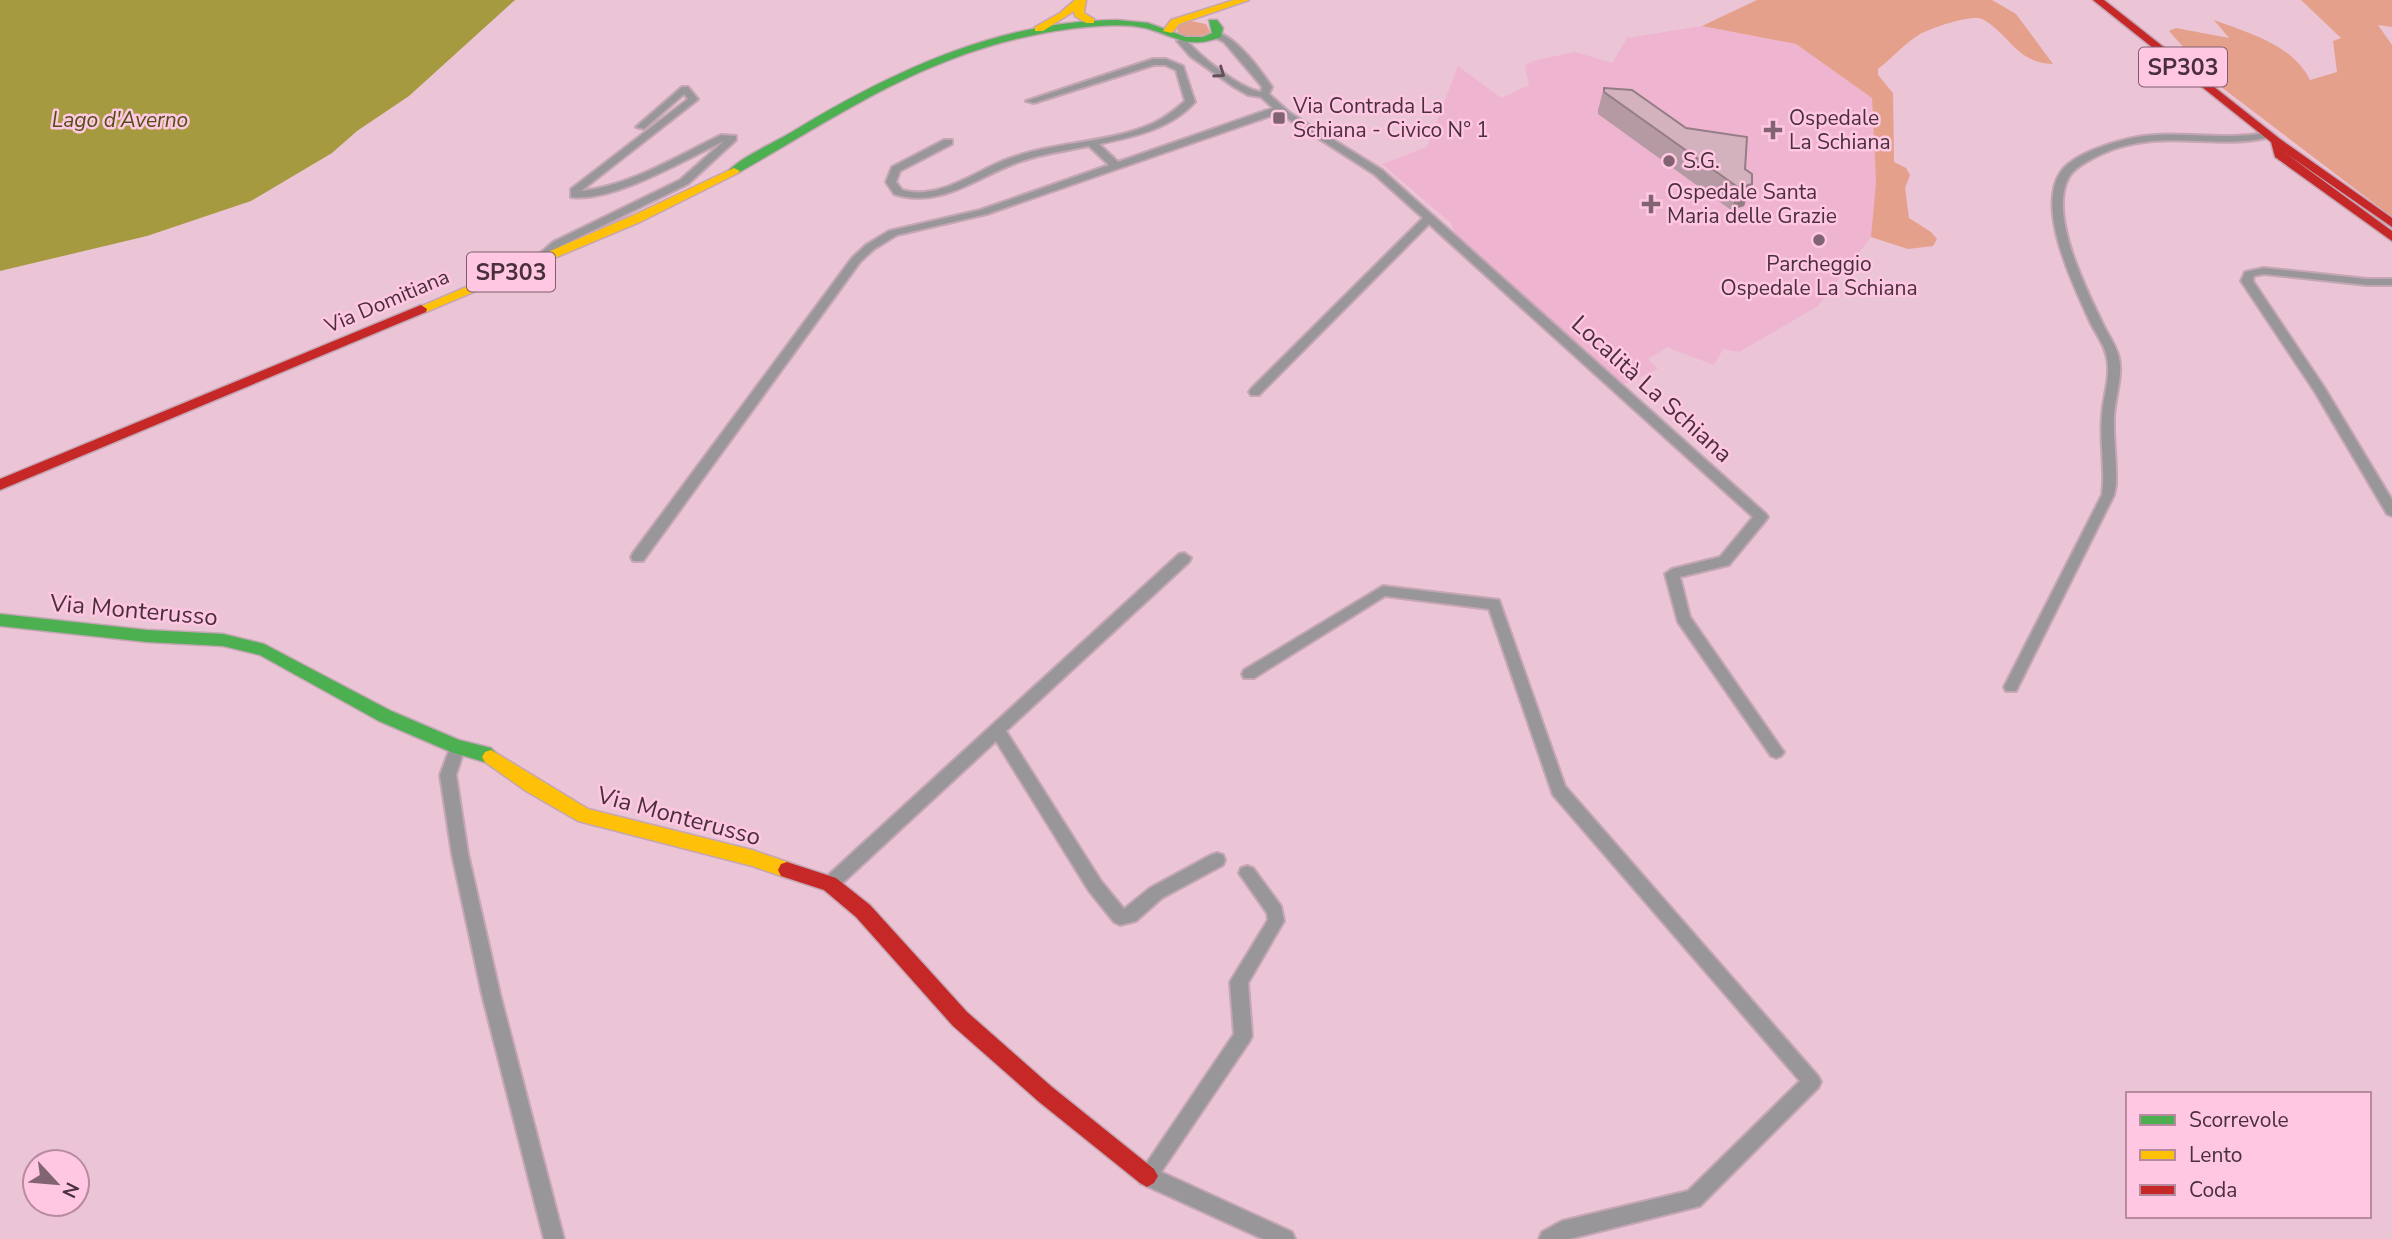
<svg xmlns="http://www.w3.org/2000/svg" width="2392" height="1239" font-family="'Nunito Sans',sans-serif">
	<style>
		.built { fill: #efb4d0 }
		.green { fill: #e4a08b }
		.water { fill: #a69a40 }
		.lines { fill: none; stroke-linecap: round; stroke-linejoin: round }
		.street-casing { stroke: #c4a6b5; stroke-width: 4 }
		.fast-casing { stroke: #c4a6b5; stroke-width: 3 }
		.slow-casing { stroke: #c4a6b5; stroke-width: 3 }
		.jam-casing { stroke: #c4a6b5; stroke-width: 3 }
		.street { fill: #999699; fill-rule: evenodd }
		.fast { fill: #4caf50; fill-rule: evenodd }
		.slow { fill: #ffc107; fill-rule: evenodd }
		.jam { fill: #c62828; fill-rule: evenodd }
		.wall { fill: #b599a3 }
		.shaded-wall { fill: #947d84 }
		.building { fill: #d3b2bd; stroke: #947d84; stroke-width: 2 }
		.oneway { stroke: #624e58 }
		.poi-dot { fill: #826372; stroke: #ffc7e1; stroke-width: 2.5 }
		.labels { text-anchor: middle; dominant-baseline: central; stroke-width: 5; stroke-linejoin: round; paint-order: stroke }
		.far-poi-label { font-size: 21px; fill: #4a2f3c; stroke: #ffc7e1; text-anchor: start }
		.far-water-label { font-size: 21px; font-style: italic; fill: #515116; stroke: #ffc7e1 }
		.far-street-label { font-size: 21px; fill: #4a2f3c; stroke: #ffc7e1 }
		.shield { fill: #ffc7e1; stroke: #805d6e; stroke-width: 2 }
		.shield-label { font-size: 23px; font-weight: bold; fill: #4a2f3c }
		.street-label { font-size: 24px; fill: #4a2f3c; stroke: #ffc7e1 }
	</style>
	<rect width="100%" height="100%" fill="#ebc4d6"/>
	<path class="built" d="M 1702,26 L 1796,44 L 1872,98 L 1876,182 L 1871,237 L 1818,306 L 1739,352 L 1723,349 L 1714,365 L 1667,347 L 1648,359 L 1658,369 L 1620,386 L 1459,242 L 1451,223 L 1382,164 L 1427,147 L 1458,66 L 1501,98 L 1529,85 L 1525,65 L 1537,60 L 1575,52 L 1612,63 L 1627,38 Z"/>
	<g class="green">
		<path d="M 1757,0 L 1992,0 L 2016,14 L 2053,64 C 2016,63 2010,34 1982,19 C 1971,14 1931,28 1920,34 C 1905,43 1892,58 1878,69 L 1878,75 L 1893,93 L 1894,162 L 1906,168 L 1910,175 L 1905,188 L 1909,218 L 1931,232 L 1937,239 L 1933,246 L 1908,249 L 1871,237 L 1876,182 L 1872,98 L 1796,44 L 1702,26 Z"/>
		<path d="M 2301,0 L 2392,0 L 2392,27 L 2378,25 L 2392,45 L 2392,217 L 2187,61 L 2189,59 L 2179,51 L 2185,49 L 2169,31 L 2176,28 L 2229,38 L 2214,20 C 2249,33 2293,45 2310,80 L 2337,72 L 2333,41 L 2341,38 Z"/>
		<path d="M 1190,21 L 1206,24 L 1210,32 C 1200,41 1190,38 1178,34 L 1177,26 Z"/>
	</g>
	<path class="water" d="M 0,0 L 515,0 L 409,96 L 357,131 L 332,153 L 251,201 L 147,236 L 0,271 Z"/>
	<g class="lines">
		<g class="street-casing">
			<g id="street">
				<path d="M 1217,32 C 1239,40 1259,68 1272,87 L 1269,94 L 1290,113 L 1382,170 L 1766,514 L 1768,517 L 1766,520 L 1729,565 L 1680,577 L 1690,617 L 1781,748 L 1784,752 L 1781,756 L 1776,758 L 1771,756 L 1678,622 L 1665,574 L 1672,569 L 1720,557 L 1753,517 L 1429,224 L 1259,395 L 1251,395 L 1249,392 L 1251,389 L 1423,218 L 1374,174 L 1279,113 L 987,214 L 897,235 L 874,249 L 860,262 L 643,561 L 633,561 L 631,557 L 633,553 L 852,258 L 866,245 L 889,231 L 980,210 L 1109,165 L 1089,146 C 1065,151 1039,154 1016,163 C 975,178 940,209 894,194 L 886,182 L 892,167 L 944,140 L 952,140 L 952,144 L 900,171 L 896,182 L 902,190 C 939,201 975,171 1008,159 C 1055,141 1108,144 1154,123 C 1166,117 1175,110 1185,101 L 1176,70 L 1165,65 L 1154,65 L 1034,103 L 1026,101 L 1153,59 L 1166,59 L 1183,66 L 1195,102 C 1171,129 1133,137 1099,144 L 1118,162 L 1273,108 L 1261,97 L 1248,95 L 1234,87 L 1190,56 L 1177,41 L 1185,39 C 1200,56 1238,88 1261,92 L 1262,87 L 1259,83 L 1224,42 L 1214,37 L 1214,33 Z"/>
				<path d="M 682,87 L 688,87 L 698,99 L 696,101 L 581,191 C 630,186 677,156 721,135 L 736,136 L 736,140 L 688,184 L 561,246 L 545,260 L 537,260 L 537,256 L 553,242 L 680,180 L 724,141 C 686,159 613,203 571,197 L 571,189 L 688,99 L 684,94 L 644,129 L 636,127 Z"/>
				<path d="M 2268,132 L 2273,135 L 2271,137 C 2221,149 2175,133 2128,145 C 2112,148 2077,163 2069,177 C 2048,214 2086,289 2103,324 C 2108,335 2116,345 2119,358 C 2123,377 2115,397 2114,416 C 2113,439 2117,462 2116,485 L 2114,495 L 2016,691 L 2006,691 L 2004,687 L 2102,495 L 2103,485 C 2104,462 2100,439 2102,416 C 2103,397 2111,377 2107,358 C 2105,346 2097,335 2091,324 C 2075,288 2036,211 2060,173 C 2071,156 2102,146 2120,141 C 2169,126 2219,143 2268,132 Z"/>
				<path d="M 2264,268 L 2367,279 L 2392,279 L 2392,285 L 2367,285 L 2264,274 L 2254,276 L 2253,281 L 2324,387 L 2392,500 L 2392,516 L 2387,514 L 2315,392 L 2241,281 L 2245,272 Z"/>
				<path d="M 1184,553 L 1191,558 L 1189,562 L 1006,731 L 1101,881 L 1124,909 L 1150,888 L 1211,855 L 1217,853 L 1223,855 L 1225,860 L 1223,865 L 1162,898 L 1136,921 L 1120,925 L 1114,922 L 1089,891 L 996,741 L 836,889 L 830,891 L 824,889 L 822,884 L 824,879 L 1179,554 Z"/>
				<path d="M 1383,586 L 1499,600 L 1565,786 L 1818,1076 L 1821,1082 L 1818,1088 L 1700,1206 L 1569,1239 L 1539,1239 L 1542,1232 L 1562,1221 L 1688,1191 L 1800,1081 L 1553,795 L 1489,609 L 1385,596 L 1254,678 L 1244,678 L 1242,674 L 1244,670 Z"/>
				<path d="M 457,741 L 462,743 L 465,747 L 456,775 L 468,854 L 500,994 L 564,1239 L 544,1239 L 482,994 L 452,854 L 440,775 L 452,743 Z"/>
				<path d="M 1247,866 L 1253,868 L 1281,906 L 1284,921 L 1248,983 L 1252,1036 L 1249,1042 L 1161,1172 L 1292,1232 L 1295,1239 L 1263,1239 L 1140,1183 L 1138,1176 L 1234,1034 L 1230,982 L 1268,920 L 1267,913 L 1239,873 L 1241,868 Z"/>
			</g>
		</g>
		<g class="fast-casing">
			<g id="fast">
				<path d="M 1117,20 L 1148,23 L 1186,37 L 1203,37 L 1212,33 L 1209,20 L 1217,20 L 1223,28 L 1221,37 C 1187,50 1176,36 1145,28 C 1123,23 1098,26 1076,28 C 939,45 853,107 738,173 L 728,171 C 745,155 772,144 792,132 C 891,72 998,21 1117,20 Z"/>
				<path d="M 0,614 L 147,630 L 223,634 L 264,644 L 391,711 L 459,740 L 491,748 L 500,757 L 497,762 L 491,764 L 451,752 L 379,721 L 260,655 L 223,646 L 147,642 L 0,626 Z"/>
			</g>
		</g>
		<g class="slow-casing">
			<g id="slow">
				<path d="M 1075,0 L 1086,0 L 1084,13 L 1094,19 L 1094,23 L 1086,23 L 1075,16 L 1074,11 L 1043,31 L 1035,31 L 1035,27 L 1060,13 Z"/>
				<path d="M 1234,0 L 1249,0 L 1179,24 L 1172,33 L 1163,31 L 1171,20 Z"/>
				<path d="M 734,168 L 740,171 L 738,173 L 640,222 L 426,312 L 421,313 L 415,309 L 632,216 Z"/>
				<path d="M 491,750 L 588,809 L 752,850 L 793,864 L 796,870 L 793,876 L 787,878 L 752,866 L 578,821 L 526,791 L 485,762 L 482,757 L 485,752 Z"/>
			</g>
		</g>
		<g class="jam-casing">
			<g id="jam">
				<path d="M 2093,0 L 2104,0 L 2280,139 L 2392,218 L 2392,227 L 2284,152 L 2392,231 L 2392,241 L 2275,157 L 2271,142 Z"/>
				<path d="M 421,305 L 427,309 L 426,312 L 0,490 L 0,479 Z"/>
				<path d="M 787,862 L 836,878 L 870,905 L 967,1012 L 1052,1087 L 1154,1169 L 1158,1176 L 1154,1183 L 1147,1187 L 1140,1183 L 1038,1101 L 953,1026 L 856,917 L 824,890 L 781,876 L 778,870 L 781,864 Z"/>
			</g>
		</g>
		<use href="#street" class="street"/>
		<use href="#fast" class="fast"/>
		<use href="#slow" class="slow"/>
		<use href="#jam" class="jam"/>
	</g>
	<path class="wall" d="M 1604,88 L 1745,169 L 1752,184 L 1744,206 L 1731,210 L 1598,114 L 1598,110 Z"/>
	<path class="shaded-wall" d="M 1752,184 L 1744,206 L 1731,210 L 1739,188 Z"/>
	<path class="building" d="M 1604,88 L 1632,90 L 1686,128 L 1747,137 L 1745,169 L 1752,174 L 1752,184 L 1739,188 L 1604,92 Z"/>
	<defs><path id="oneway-chevron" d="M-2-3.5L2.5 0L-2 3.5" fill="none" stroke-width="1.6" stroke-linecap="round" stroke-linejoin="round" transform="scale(1.75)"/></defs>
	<use class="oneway" href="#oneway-chevron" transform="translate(1220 73) rotate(35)"/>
	<g class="poi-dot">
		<rect x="1272" y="111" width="14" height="14" rx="3.5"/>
		<path d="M1769.5 119.5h7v7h7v7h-7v7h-7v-7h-7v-7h7z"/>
		<circle cx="1669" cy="161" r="7"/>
		<path d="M1647.5 193.5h7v7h7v7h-7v7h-7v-7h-7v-7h7z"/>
		<circle cx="1819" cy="240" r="7"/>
	</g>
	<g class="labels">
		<g class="far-poi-label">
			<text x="1293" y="106">Via Contrada La<tspan x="1293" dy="24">Schiana - Civico N° 1</tspan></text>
			<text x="1789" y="118">Ospedale<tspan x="1789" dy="24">La Schiana</tspan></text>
			<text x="1683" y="161">S.G.</text>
			<text x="1667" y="192">Ospedale Santa<tspan x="1667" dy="24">Maria delle Grazie</tspan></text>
			<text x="1819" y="264" text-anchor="middle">Parcheggio<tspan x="1819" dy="24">Ospedale La Schiana</tspan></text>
		</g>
		<g class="far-water-label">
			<text x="120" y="120">Lago d'Averno</text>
		</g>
		<g class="far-street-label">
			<text transform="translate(387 301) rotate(-23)">Via Domitiana</text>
		</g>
		<g class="shield">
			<rect x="2139" y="47.5" width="88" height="39" rx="5"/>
			<rect x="467" y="252.5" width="88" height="39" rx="5"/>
		</g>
		<g class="shield-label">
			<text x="2183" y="67">SP303</text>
			<text x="511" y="272">SP303</text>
		</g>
		<g class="street-label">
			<text transform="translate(1652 389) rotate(42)">Località La Schiana</text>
			<text transform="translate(134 610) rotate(5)">Via Monterusso</text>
			<text transform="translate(679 816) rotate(15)">Via Monterusso</text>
		</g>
	</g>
	<rect x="2126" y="1092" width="245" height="126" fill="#ffc7e1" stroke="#b78a9f" stroke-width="2"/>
	<rect x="2140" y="1115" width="35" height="10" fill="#4caf50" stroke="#b78a9f" stroke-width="2"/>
	<text x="2189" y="1127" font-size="21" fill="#4a2f3c">Scorrevole</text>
	<rect x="2140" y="1150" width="35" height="10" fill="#ffc107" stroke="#b78a9f" stroke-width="2"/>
	<text x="2189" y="1162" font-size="21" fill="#4a2f3c">Lento</text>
	<rect x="2140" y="1185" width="35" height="10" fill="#c62828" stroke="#b78a9f" stroke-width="2"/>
	<text x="2189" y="1197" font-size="21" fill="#4a2f3c">Coda</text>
	<g transform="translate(56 1183) rotate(116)"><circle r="33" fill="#ffc7e1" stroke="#b78a9f" stroke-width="2"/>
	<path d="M0-5L12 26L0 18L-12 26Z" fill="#826372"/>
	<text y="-10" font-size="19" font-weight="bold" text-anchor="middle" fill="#4a2f3c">N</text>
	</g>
</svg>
